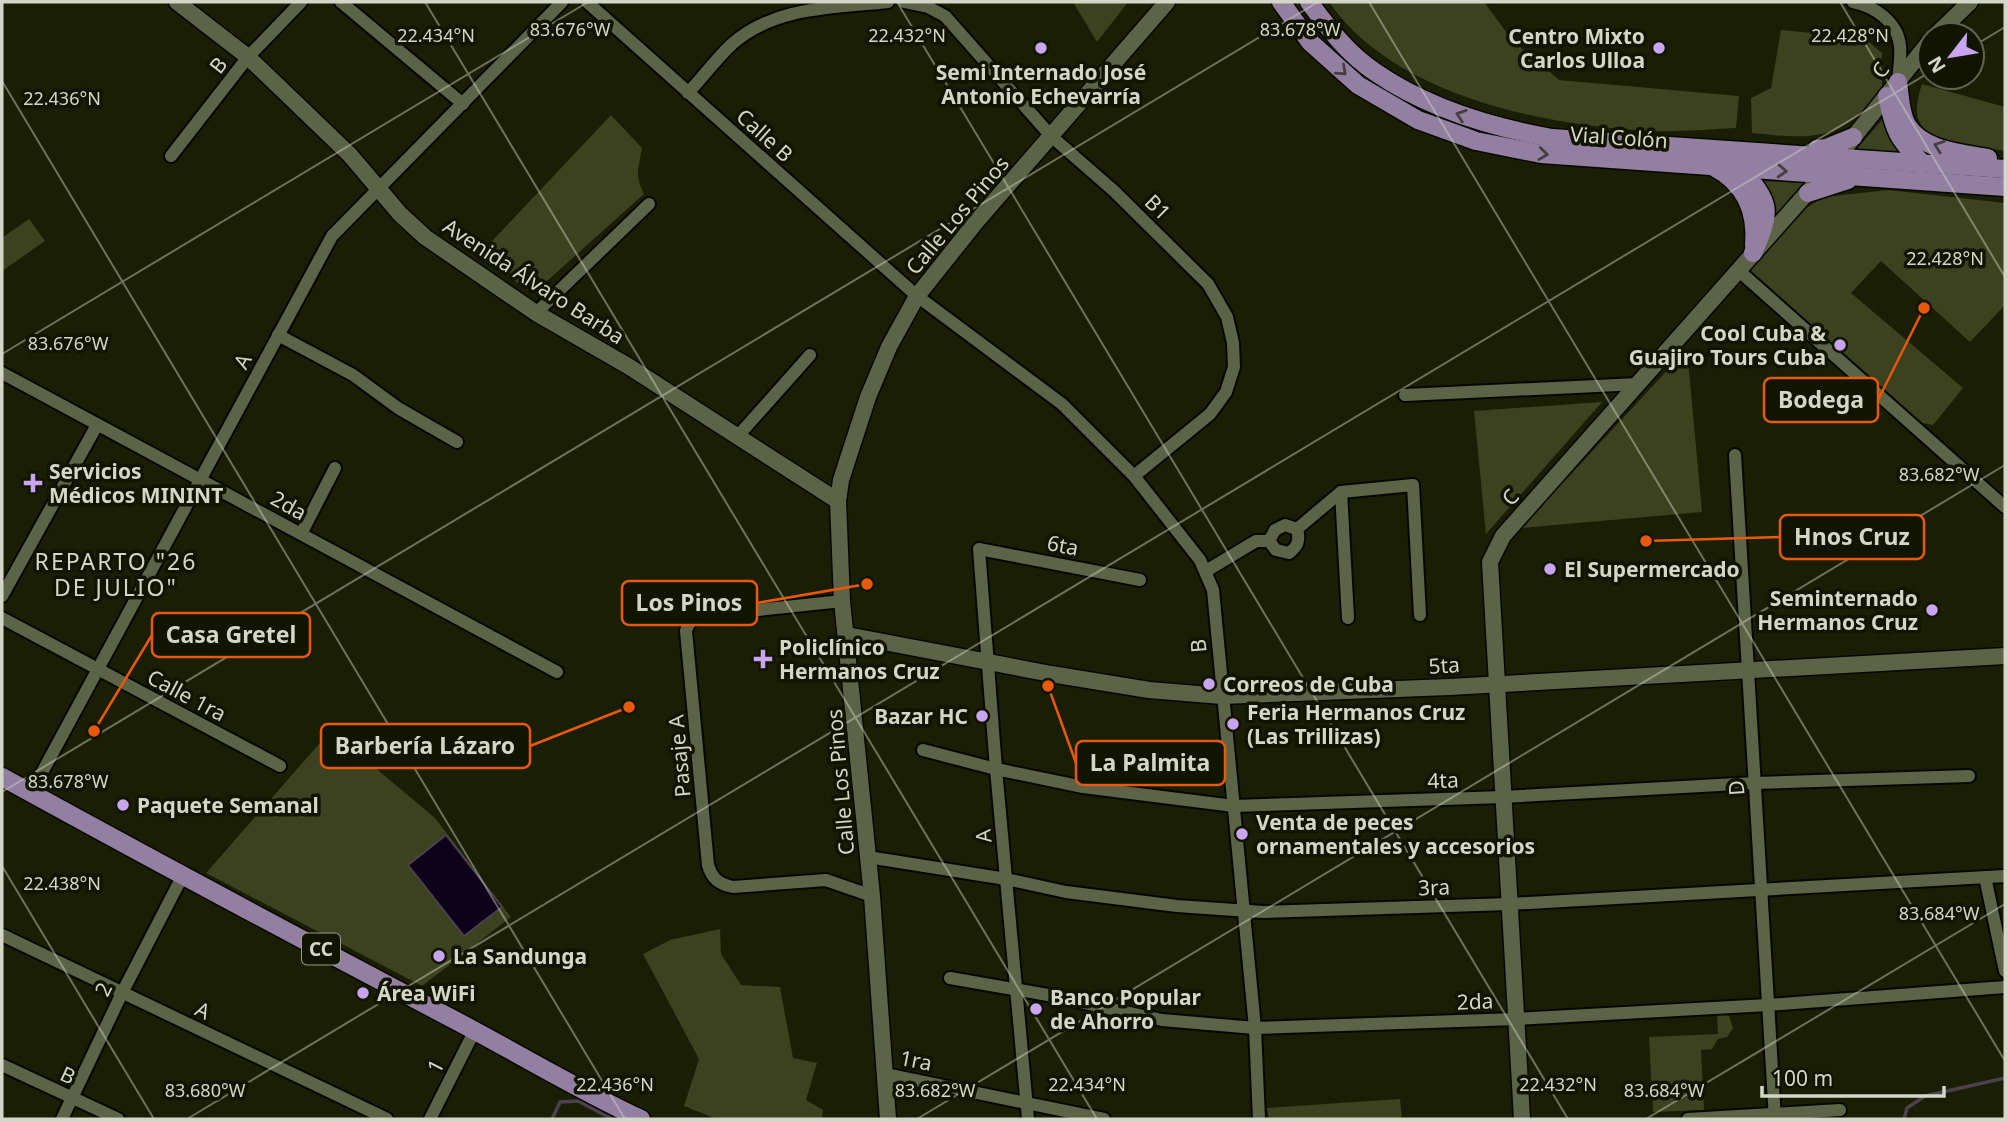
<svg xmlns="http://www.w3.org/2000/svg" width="2007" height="1121" font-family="'Noto Sans',sans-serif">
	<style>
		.green { fill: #3c421f }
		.water { fill: #0d0219; stroke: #49424d; stroke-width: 2 }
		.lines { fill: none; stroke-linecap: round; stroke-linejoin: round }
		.stream { stroke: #49424d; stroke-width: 3.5 }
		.minor-casing { stroke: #060800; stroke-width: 16 }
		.tertiary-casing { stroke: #060800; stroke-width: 19 }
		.primary-casing { stroke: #060800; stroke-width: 21 }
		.minor { stroke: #5d6346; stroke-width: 12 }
		.tertiary { stroke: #5d6346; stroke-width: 16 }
		.primary { stroke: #937fa2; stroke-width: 18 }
		.oneway { stroke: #453f41 }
		.ticks { fill: none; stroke: #d4d7c7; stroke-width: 2; stroke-opacity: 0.45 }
		.poi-dot { fill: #c8a5ee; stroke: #111500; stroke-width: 2.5 }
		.labels { text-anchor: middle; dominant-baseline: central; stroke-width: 7; stroke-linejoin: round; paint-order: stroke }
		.shield { fill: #111500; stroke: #9a9d8b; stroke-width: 2 }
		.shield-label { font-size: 19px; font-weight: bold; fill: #d4d7c7 }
		.poi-label { font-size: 21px; font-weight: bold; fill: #d4d7c7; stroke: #111500; text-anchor: start }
		.street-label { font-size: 21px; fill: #d4d7c7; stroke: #111500 }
		.neighbourhood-label { font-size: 23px; letter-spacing: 2px; fill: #d4d7c7; stroke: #111500 }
		.ticks-label { font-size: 18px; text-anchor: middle; fill: #d4d7c7; stroke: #111500; stroke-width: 7; stroke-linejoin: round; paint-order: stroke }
		.leader { fill: none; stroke: #e8590c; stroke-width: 2.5 }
		.callout-dot { fill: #e8590c; stroke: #111500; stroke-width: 2.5 }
		.callout { fill: #111500; stroke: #e8590c; stroke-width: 2.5 }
		.callout-label { font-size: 23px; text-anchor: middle; font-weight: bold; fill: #d4d7c7 }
	</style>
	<rect width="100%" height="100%" fill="#1a1e04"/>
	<g class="green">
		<path d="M 1073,2 L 1128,2 L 1097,42 Z"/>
		<path d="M 1329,2 L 1484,2 L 1512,40 L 1559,80 L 1739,96 L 1736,128 C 1710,129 1683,132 1656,131 C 1549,127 1394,97 1329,2 Z"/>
		<path d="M 1781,30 L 1864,38 L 1882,53 L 1882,87 C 1872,99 1861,115 1848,123 C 1821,142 1784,136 1752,133 L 1751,98 L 1771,88 Z"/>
		<path d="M 1922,84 L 2005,107 L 2005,151 C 1985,147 1934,143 1922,126 C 1913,114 1918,97 1922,84 Z"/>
		<path d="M 611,115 L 642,148 C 639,168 634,174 644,194 L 538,289 L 528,290 L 479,255 Z"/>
		<path d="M 1882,120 L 1898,152 L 1854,152 Z"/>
		<path d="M 1762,181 L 1808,183 L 1775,222 Z"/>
		<path d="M 1889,190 L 2005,203 L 2005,305 L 1970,342 L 1881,261 L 1851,293 L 1963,388 L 1933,425 L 1922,423 L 1749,270 L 1806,208 L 1824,197 Z"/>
		<path d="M 29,219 L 45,241 L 2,271 L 2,238 Z"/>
		<path d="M 1687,349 L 1702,512 L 1521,528 Z"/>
		<path d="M 1602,402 L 1486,534 L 1474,411 Z"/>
		<path d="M 326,736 L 367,761 L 435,818 L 511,917 L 422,986 L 206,873 Z"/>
		<path d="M 720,929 L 721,954 L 741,985 L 780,987 L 793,1058 L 817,1063 L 806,1100 L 823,1110 L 822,1119 L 717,1119 L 684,1106 L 699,1059 L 643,954 L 670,940 Z"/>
		<path d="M 1717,1013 L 1729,1016 L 1733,1028 L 1727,1037 L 1718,1039 L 1712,1049 L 1701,1050 L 1704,1110 L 1653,1112 L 1649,1037 L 1718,1034 Z"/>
		<path d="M 1400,1099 L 1402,1119 L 1269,1119 L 1267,1108 Z"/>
	</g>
	<path class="water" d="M 446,835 L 502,907 L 464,936 L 408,865 Z"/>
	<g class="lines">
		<g class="stream">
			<path d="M 552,1119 L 560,1102 L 578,1101 L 612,1119"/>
			<path d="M 1904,1119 L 1907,1108 L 1925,1096 L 2005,1078"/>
		</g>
		<g class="minor-casing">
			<g id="minor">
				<path d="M 341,2 L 463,104"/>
				<path d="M 587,2 L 917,296 L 1062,404 L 1134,476 L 1200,560 L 1213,590 L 1255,1028 L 1259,1119"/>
				<path d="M 904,2 L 928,7 L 945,16 L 1051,136 L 1114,191 L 1208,284 L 1227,317 L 1233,343 L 1234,367 L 1226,392 L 1210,414 L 1134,476"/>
				<path d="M 1853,2 C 1874,6 1898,22 1900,46 C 1901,58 1899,70 1898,81"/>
				<path d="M 688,93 C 703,77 716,59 732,44 C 775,6 834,8 888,2"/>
				<path d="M 171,156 L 248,57 L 301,2"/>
				<path d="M 1738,270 L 2005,507"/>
				<path d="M 536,313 L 649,204"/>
				<path d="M 278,335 L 353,375 L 398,408 L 457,442"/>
				<path d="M 2,373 L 557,672"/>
				<path d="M 1405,395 L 1638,384"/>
				<path d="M 737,437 L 810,355"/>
				<path d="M 1735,455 L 1775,1119"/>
				<path d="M 1341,492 L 1348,618"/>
				<path d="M 301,534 L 335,468"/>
				<path d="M 1269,541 L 1276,550 L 1289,553 C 1298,546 1300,541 1297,529"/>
				<path d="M 1206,571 L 1256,541 L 1269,541 L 1275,530 L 1285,525 L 1297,529 L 1341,492 L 1413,485 L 1420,615"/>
				<path d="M 2,596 L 97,425"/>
				<path d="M 842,601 L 702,616 C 693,619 688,622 686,631 L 708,865 C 712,879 719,884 733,887 L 826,880 L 872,896"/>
				<path d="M 2,618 L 280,766"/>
				<path d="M 923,750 L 996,769 L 1083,787 L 1234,806 L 1503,797 L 1755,783 L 1969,776"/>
				<path d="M 31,793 L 332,236 L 562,2"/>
				<path d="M 868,857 L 1006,879 L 1066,892 L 1177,906 L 1263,912 L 1509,904 L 2005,876"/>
				<path d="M 1985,877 L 2005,971"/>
				<path d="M 2,935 L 387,1119"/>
				<path d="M 950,978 L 1048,995 L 1162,1020 L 1255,1028 L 1516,1019 L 1768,1005 L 2005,987"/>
				<path d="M 2,1065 L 118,1119"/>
				<path d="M 885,1074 L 1104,1119"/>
				<path d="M 62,1119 L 122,993 L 182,877"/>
				<path d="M 430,1119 L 475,1030"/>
				<path d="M 1028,1119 L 996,769 L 979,549 L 1140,580"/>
				<path d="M 1688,1119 L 1840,1110"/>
			</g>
		</g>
		<g class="tertiary-casing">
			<g id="tertiary">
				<path d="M 177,2 L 248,57 L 350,155 L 400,214 L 425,237 L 536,313 L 628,366 L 838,501"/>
				<path d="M 1936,35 L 1970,2"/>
				<path d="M 1845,148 L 1930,41"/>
				<path d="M 847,635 L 1051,674 L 1149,690 L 1222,696 L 1449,687 L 2005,656"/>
				<path d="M 888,1119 L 872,896 L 842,601 L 838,501 L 841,480 L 868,397 L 889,347 L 917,296 L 976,222 L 1167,2"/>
				<path d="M 1522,1119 L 1490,562 L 1503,536 L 1815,184"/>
			</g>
		</g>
		<g class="primary-casing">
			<g id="primary">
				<path d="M 1281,2 L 1310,42 L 1358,85 L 1418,120 L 1476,141 L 1541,154 L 2005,187"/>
				<path d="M 1309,2 C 1328,28 1348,54 1375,72 C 1427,108 1490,127 1552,138 L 2005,169"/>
				<path d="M 1898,82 C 1900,96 1900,113 1907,125 C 1923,151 1962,153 1988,158"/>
				<path d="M 1887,96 C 1894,131 1898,139 1923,164"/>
				<path d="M 1817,149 L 1826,148 L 1853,137"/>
				<path d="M 1737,163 C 1768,203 1775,204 1753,253"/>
				<path d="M 1714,167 C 1744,183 1757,211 1754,245"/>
				<path d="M 1808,193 L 1848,180"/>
				<path d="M 2,777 C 149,858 297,937 445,1015 C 511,1049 574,1088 641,1119"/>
			</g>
		</g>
		<use href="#minor" class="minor"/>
		<use href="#tertiary" class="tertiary"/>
		<use href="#primary" class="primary"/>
	</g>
	<defs><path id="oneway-chevron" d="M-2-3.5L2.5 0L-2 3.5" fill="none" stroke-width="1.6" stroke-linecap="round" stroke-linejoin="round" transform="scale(1.75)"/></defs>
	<g class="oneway">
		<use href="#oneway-chevron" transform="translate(1342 71) rotate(42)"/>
		<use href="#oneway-chevron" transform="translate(1461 115) rotate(-161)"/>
		<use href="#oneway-chevron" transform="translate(1939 146) rotate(-160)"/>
		<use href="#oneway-chevron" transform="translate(1543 154) rotate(7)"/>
		<use href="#oneway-chevron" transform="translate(1782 171) rotate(3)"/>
	</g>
	<path class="ticks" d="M 425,2 L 1097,1119M 897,2 L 1568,1119M 1369,2 L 2005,1061M 1840,2 L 2005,277M 1972,47 L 2005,27M 2,81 L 625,1119M 2,354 L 588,2M 2,792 L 1318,2M 2,866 L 154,1119M 187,1119 L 1930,72M 917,1119 L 2005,465M 1646,1119 L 2005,904"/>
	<g class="poi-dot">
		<circle cx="1041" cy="48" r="7"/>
		<circle cx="1659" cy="48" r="7"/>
		<circle cx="1840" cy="345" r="7"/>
		<path d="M29.5 472.5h7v7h7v7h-7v7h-7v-7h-7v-7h7z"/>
		<circle cx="1550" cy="569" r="7"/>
		<circle cx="1932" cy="610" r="7"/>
		<path d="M759.5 648.5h7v7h7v7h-7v7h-7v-7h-7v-7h7z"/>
		<circle cx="1209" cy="684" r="7"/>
		<circle cx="982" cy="716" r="7"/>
		<circle cx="1233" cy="724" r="7"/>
		<circle cx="123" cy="805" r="7"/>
		<circle cx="1242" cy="834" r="7"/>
		<circle cx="439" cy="956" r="7"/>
		<circle cx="363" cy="993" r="7"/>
		<circle cx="1036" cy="1009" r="7"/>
	</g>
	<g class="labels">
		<rect class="shield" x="302" y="933.5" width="38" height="31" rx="5"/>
		<g class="shield-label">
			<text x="321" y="949">CC</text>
		</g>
		<g class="poi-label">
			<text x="1645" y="36" text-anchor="end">Centro Mixto<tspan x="1645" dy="24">Carlos Ulloa</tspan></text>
			<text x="1041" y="72" text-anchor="middle">Semi Internado José<tspan x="1041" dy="24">Antonio Echevarría</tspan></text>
			<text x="1826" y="333" text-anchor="end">Cool Cuba &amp;<tspan x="1826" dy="24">Guajiro Tours Cuba</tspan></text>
			<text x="49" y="471">Servicios<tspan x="49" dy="24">Médicos MININT</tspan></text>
			<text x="1564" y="569">El Supermercado</text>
			<text x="1918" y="598" text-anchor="end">Seminternado<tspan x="1918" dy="24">Hermanos Cruz</tspan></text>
			<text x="779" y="647">Policlínico<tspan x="779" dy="24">Hermanos Cruz</tspan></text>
			<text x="1223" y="684">Correos de Cuba</text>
			<text x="1247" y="712">Feria Hermanos Cruz<tspan x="1247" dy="24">(Las Trillizas)</tspan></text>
			<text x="968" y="716" text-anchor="end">Bazar HC</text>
			<text x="137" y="805">Paquete Semanal</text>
			<text x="1256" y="822">Venta de peces<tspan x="1256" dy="24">ornamentales y accesorios</tspan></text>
			<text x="453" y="956">La Sandunga</text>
			<text x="377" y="993">Área WiFi</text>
			<text x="1050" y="997">Banco Popular<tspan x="1050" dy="24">de Ahorro</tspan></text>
		</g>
		<g class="street-label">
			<text transform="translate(218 65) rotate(-52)">B</text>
			<text transform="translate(1880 70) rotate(-53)">C</text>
			<text transform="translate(765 135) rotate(42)">Calle B</text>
			<text transform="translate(1619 137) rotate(4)">Vial Colón</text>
			<text transform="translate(1158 207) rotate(45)">B1</text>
			<text transform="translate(957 215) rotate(-50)">Calle Los Pinos</text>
			<text transform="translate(534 281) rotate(33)">Avenida Álvaro Barba</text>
			<text transform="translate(242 361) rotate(-62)">A</text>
			<text transform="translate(1510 497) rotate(-48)">C</text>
			<text transform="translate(289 505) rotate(29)">2da</text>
			<text transform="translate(1063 545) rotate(11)">6ta</text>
			<text transform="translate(1198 646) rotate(-95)">B</text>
			<text transform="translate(1444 665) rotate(-4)">5ta</text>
			<text transform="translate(187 695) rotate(28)">Calle 1ra</text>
			<text transform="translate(679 756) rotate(-95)">Pasaje A</text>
			<text transform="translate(1443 780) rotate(-2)">4ta</text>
			<text transform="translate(840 782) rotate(-95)">Calle Los Pinos</text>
			<text transform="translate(1736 788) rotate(-94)">D</text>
			<text transform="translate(983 836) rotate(-95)">A</text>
			<text transform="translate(1434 887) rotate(-2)">3ra</text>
			<text transform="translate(103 989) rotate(-64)">2</text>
			<text transform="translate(1475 1001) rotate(-2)">2da</text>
			<text transform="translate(203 1010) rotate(26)">A</text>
			<text transform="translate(916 1060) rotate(11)">1ra</text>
			<text transform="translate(435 1066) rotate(-63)">1</text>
			<text transform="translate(68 1075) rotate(25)">B</text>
		</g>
		<g class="neighbourhood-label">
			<text x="116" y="561">REPARTO "26<tspan x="116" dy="26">DE JULIO"</tspan></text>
		</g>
	</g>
	<g class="ticks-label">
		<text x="570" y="36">83.676°W</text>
		<text x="1300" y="36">83.678°W</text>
		<text x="436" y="42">22.434°N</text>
		<text x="907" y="42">22.432°N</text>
		<text x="1850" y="42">22.428°N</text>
		<text x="62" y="105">22.436°N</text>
		<text x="1945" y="265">22.428°N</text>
		<text x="68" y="350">83.676°W</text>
		<text x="1939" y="481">83.682°W</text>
		<text x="68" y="788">83.678°W</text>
		<text x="62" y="890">22.438°N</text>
		<text x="1939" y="920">83.684°W</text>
		<text x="615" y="1091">22.436°N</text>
		<text x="1087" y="1091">22.434°N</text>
		<text x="1558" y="1091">22.432°N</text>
		<text x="205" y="1097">83.680°W</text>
		<text x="935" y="1097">83.682°W</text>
		<text x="1664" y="1097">83.684°W</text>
	</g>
	<path class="leader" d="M1924 308L1878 400M1646 541L1780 537M867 584L757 603M94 731L152 635M629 707L530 746M1048 686L1076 763"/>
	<g class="callout-dot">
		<circle cx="1924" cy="308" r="7"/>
		<circle cx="1646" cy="541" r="7"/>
		<circle cx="867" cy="584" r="7"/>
		<circle cx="94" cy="731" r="7"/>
		<circle cx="629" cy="707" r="7"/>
		<circle cx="1048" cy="686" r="7"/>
	</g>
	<g class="callout">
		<rect x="1764" y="378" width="114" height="44" rx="7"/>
		<rect x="1780" y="515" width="144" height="44" rx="7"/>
		<rect x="622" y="581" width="135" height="44" rx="7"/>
		<rect x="152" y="613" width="158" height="44" rx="7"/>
		<rect x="321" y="724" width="209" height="44" rx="7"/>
		<rect x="1076" y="741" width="149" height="44" rx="7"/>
	</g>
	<g class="callout-label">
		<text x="1821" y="408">Bodega</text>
		<text x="1852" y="545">Hnos Cruz</text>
		<text x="689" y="611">Los Pinos</text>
		<text x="231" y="643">Casa Gretel</text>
		<text x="425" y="754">Barbería Lázaro</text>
		<text x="1150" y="771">La Palmita</text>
	</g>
	<rect width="2007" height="1121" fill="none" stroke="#d4d7c7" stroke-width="7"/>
	<g transform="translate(1951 56) rotate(239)"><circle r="33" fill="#111500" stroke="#5f6350" stroke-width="2"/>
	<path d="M0-5L12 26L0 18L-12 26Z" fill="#c8a5ee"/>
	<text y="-10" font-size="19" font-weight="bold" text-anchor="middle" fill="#d4d7c7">N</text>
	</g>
	<path d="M1762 1086v10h182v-10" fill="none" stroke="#d4d7c7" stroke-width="3.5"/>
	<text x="1772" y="1086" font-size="21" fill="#d4d7c7" stroke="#111500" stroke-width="5" paint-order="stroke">100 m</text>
</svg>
